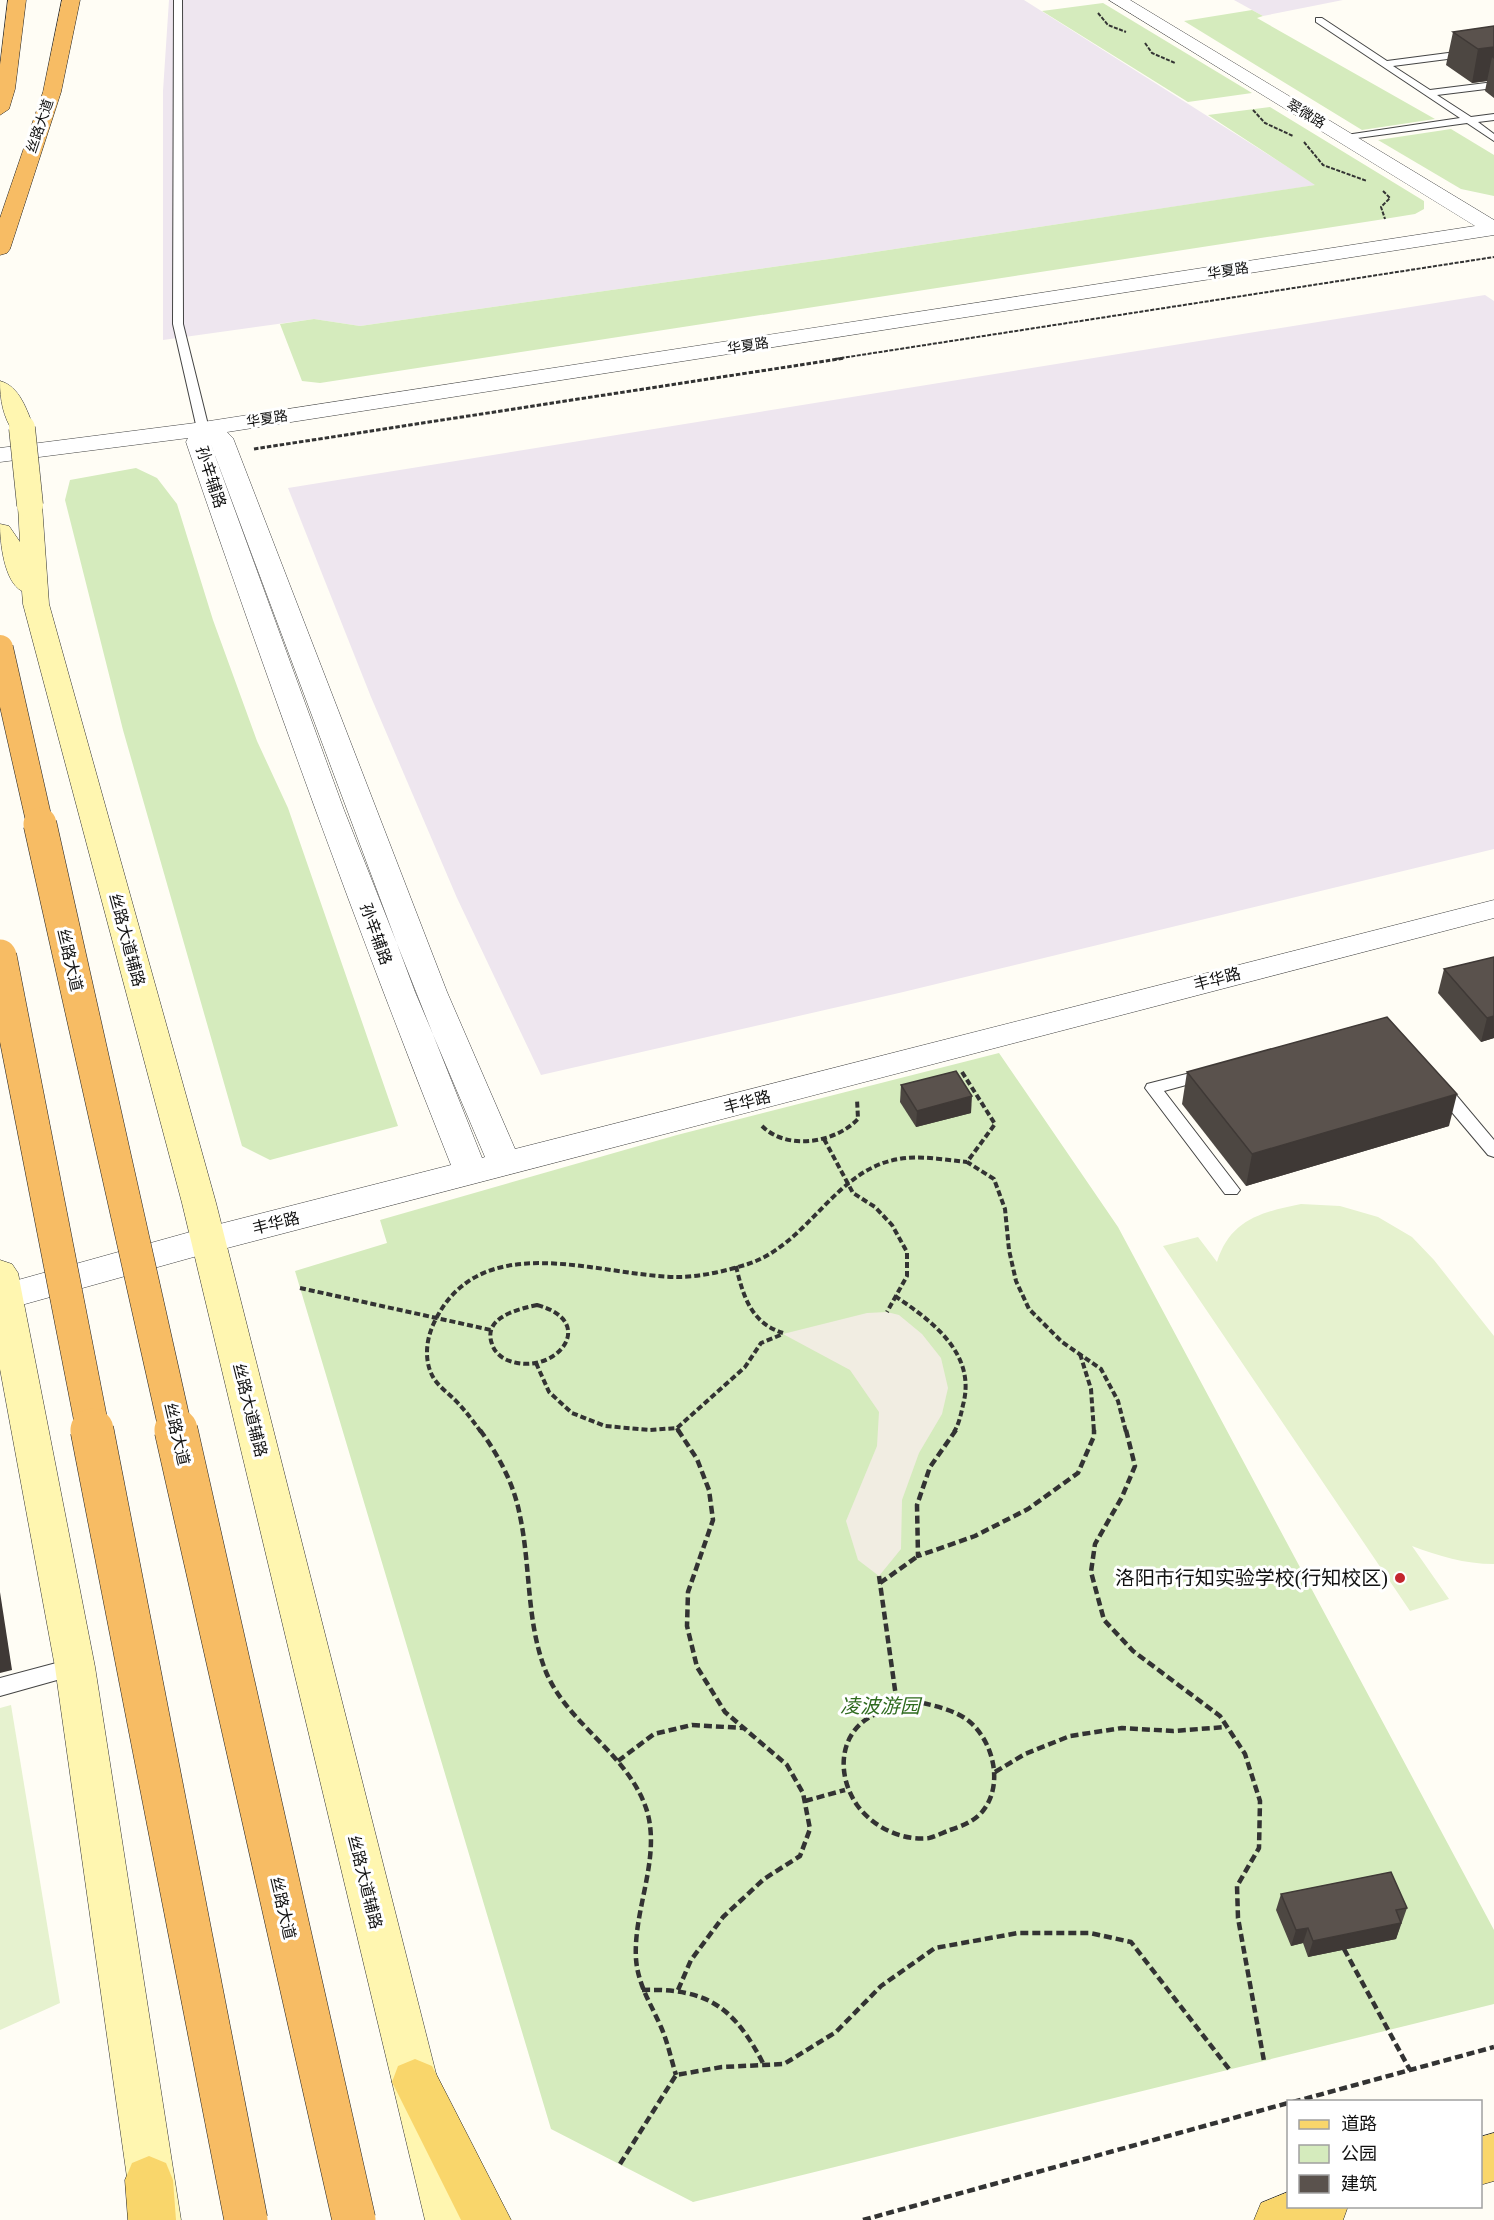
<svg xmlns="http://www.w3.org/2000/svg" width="1494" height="2220" font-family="'Times New Roman','Noto Sans SC',serif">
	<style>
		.industrial { fill: #eee6ef }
		.green { fill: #d5ebbd }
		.pitch { fill: #e6f2cf }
		.plaza { fill: #f1ede2 }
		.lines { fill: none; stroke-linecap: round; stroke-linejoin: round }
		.service-casing { stroke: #444; stroke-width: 2 }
		.tertiary-casing { stroke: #444; stroke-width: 1 }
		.secondary-casing { stroke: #333; stroke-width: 1 }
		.primary-casing { stroke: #222; stroke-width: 1 }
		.trunk-casing { stroke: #222; stroke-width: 1 }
		.path-far3 { stroke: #333; stroke-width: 2; stroke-dasharray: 4 1.5; stroke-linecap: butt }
		.path-far2 { stroke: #333; stroke-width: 3; stroke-dasharray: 4.5 2; stroke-linecap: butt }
		.path-far1 { stroke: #333; stroke-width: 4; stroke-dasharray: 6 3; stroke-linecap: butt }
		.path { stroke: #333; stroke-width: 4.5; stroke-dasharray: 8 4; stroke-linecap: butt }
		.service { fill: #fff; fill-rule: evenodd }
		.tertiary { fill: #fff; fill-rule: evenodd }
		.secondary { fill: #fff6b0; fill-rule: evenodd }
		.primary { fill: #f9d66b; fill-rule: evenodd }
		.trunk { fill: #f7bc64; fill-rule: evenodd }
		.secondary-bridge-casing { stroke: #333; stroke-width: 27; stroke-linecap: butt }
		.trunk-bridge-far2-casing { stroke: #222; stroke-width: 27; stroke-linecap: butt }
		.trunk-bridge-far1-casing { stroke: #222; stroke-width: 34; stroke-linecap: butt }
		.trunk-bridge-casing { stroke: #222; stroke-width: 44; stroke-linecap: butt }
		.secondary-bridge { stroke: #fff6b0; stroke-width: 26 }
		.trunk-bridge-far2 { stroke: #f7bc64; stroke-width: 26 }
		.trunk-bridge-far1 { stroke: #f7bc64; stroke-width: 33 }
		.trunk-bridge { stroke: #f7bc64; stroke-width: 43 }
		.wall { fill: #4d4742 }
		.shaded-wall { fill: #3f3936 }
		.building { fill: #5a524d; stroke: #3f3936; stroke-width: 1.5 }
		.poi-dot { fill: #c4262e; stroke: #fff; stroke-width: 2 }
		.labels { text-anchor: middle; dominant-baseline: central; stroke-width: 6; stroke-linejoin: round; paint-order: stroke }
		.far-street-label { font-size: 14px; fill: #111; stroke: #fff }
		.street-label { font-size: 16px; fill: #111; stroke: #fff }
		.near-poi-label { font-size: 20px; fill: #111; stroke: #fff; text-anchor: end }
		.near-park-label { font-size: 20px; font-style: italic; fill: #2f6b1f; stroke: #fff }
	</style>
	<rect width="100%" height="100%" fill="#fffdf5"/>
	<g class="industrial">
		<path d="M 169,0 L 1024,0 L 1316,185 L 829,259 L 360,326 L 314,319 L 163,340 L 163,91 Z"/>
		<path d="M 1234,0 L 1343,0 L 1263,16 Z"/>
		<path d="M 1485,295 L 1494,301 L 1494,849 L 899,993 L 541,1075 L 457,898 L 371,697 L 288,488 Z"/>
	</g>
	<g class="green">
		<path d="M 1103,3 L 1252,93 L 1188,102 L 1042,11 Z"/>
		<path d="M 1252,10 L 1263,16 L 1257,18 L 1435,119 L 1362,130 L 1184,21 Z"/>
		<path d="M 1270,107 L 1424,201 L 1424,209 L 1415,214 L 1378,220 L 320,383 L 302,381 L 280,324 L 314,319 L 360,326 L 829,259 L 1315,185 L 1208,115 Z"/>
		<path d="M 1451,129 L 1494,155 L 1494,196 L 1461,189 L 1378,140 Z"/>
		<path d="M 136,468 L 157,478 L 177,504 L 213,620 L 257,741 L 288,808 L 398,1126 L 270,1160 L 242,1146 L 123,730 L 65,500 L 70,480 Z"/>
		<path d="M 999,1053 L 1118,1227 L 1494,1930 L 1494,2004 L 693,2202 L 551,2129 L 295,1271 L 387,1243 L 380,1220 L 677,1135 Z"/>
	</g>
	<g class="pitch">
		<path d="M 1301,1204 L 1340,1206 L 1378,1217 L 1412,1237 L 1434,1260 L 1494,1336 L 1494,1564 C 1464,1564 1439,1556 1412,1546 L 1449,1599 L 1410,1611 L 1163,1246 L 1198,1237 L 1217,1262 C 1230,1220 1261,1212 1301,1204 Z"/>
		<path d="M 11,1705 L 60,2003 L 0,2030 L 0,1708 Z"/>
	</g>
	<path class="plaza" d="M 887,1312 L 899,1315 L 922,1334 L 941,1358 L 948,1388 L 942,1414 L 919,1453 L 902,1500 L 901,1549 L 879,1576 L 858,1560 L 846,1521 L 877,1446 L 879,1412 L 850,1370 L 783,1334 L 867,1313 Z"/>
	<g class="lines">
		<g class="service-casing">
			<g id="service">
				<path d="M 174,0 L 182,0 L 183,324 L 209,429 L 203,432 L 197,429 L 173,324 Z"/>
				<path d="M 1316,18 L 1322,18 L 1387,61 L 1494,47 L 1494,53 L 1393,66 L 1430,90 L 1494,82 L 1494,88 L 1437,95 L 1471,117 L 1494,114 L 1494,120 L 1478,122 L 1494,134 L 1494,141 L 1467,123 L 1343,140 L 1343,136 L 1346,135 L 1460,118 L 1316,22 Z"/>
				<path d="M 1206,1069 L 1214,1074 L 1212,1078 L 1164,1091 L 1237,1186 L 1240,1190 L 1237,1194 L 1225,1194 L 1145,1088 L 1147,1084 Z"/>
				<path d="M 1440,1081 L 1446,1083 L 1494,1140 L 1494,1157 L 1488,1155 L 1434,1091 L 1432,1087 Z"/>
				<path d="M 75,1658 L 82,1661 L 85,1667 L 82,1673 L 0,1696 L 0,1678 Z"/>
			</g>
		</g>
		<g class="tertiary-casing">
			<path id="tertiary" d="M 1109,0 L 1130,0 L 1494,220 L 1494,235 L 227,432 L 233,438 L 447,992 L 515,1149 L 1494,900 L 1494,918 L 208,1253 L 0,1311 L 0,1285 L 208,1227 L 451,1165 C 356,927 269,685 186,442 L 188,438 L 0,462 L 0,448 L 203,422 L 1475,226 ZM 210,442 L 415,992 L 485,1157 L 482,1158 L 344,810 Z"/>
		</g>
		<g class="secondary-casing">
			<g id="secondary">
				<path d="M 0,381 C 20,386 27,411 34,428 L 30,433 L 14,433 C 3,417 0,400 0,381 Z"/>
				<path d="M 30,498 L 39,500 L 42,505 L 49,604 L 216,1203 L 473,2220 L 425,2220 L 182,1203 L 23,604 L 22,591 C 4,582 0,542 0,524 L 9,526 L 20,542 L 18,505 L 21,500 Z"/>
				<path d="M 0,1260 L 12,1264 L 18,1273 L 95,1667 L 181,2220 L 133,2220 L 55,1667 L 0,1369 Z"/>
			</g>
		</g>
		<g class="primary-casing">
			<g id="primary">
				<path d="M 415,2059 L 432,2066 L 511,2220 L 461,2220 L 392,2082 L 398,2066 Z"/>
				<path d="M 1494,2133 L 1494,2181 L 1480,2185 L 1480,2137 Z"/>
				<path d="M 149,2156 L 166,2163 L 173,2180 L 176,2220 L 128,2220 L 125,2180 L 132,2163 Z"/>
				<path d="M 1288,2192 L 1288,2206 L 1348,2206 L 1343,2220 L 1254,2220 L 1261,2203 Z"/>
			</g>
		</g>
		<g class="trunk-casing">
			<g id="trunk">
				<path d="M 8,0 L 26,0 L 15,89 L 9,109 L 0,115 L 0,65 Z"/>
				<path d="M 62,0 L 80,0 L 61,92 L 10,249 L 7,253 L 0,255 L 0,218 L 43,92 Z"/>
			</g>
		</g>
		<g class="path-far3">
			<path d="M 1098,13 L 1108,25 L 1126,32"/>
			<path d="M 1145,43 L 1152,53 L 1175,63"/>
			<path d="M 1253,110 L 1265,123 L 1293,136"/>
			<path d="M 1304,142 L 1323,165 L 1367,181"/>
			<path d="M 1383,191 L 1390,198 L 1381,207 L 1385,219"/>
			<path d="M 835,359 L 1494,257"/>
		</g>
		<path class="path-far2" d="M 254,449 L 845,358"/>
		<g class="path-far1">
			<path d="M 962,1072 L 995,1124 L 967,1162 L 994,1179 L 1005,1209 L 1009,1250 L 1016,1281 L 1029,1309 L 1062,1342 L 1101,1369 L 1118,1401 L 1126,1432"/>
			<path d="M 762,1126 C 787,1151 835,1143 858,1119 L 857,1099"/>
			<path d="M 824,1139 L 853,1193 L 875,1207 L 892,1225 L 907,1252 L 907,1276 L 887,1312"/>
			<path d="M 736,1266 C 743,1296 751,1323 783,1333"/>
			<path d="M 300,1288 L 491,1330"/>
			<path d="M 895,1296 C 932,1321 977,1354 963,1405 C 961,1414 959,1424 954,1432"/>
			<path d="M 537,1305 C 601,1322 554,1379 507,1360 C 500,1357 494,1351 492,1344 C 482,1317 519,1309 537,1305 Z"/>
			<path d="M 1080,1354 L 1091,1389 L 1094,1432"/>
			<path d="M 536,1363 L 549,1392 L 572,1413 L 605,1426 L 650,1430 L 677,1428 L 745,1367 L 761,1343 L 783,1334"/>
			<path d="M 677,1428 L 679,1432"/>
			<path d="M 481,1432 C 473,1421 465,1410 455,1400 C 448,1393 438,1386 433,1377 C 424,1361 426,1341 433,1325 C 478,1225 597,1276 677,1277 C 700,1277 726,1271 748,1264 C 809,1244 835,1169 899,1159 C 921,1155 945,1160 967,1162"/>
		</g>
		<g class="path">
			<path d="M 480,1430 C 499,1456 514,1484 520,1516 C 531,1568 526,1622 546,1672 C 569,1726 629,1754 647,1811 C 661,1859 633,1910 636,1959 C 638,1985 651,2004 661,2027 C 668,2043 671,2059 676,2075"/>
			<path d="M 956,1430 L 930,1467 L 917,1505 L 918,1556 L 975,1536 L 1028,1509 L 1078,1473 L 1094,1436 L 1094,1430"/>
			<path d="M 1126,1430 L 1135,1466 L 1122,1497 L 1095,1544 L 1091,1572 L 1104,1620 L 1133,1651 L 1220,1716 L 1245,1754 L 1260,1801 L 1259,1848 L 1237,1886 L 1238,1918 L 1264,2061"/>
			<path d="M 879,1576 L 897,1704"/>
			<path d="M 880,1583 L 918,1556"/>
			<path d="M 923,1703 C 939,1707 957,1711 970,1722 C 994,1743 1004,1786 982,1812 C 973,1822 962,1826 950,1830 C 944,1832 935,1837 929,1838 C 901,1841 873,1827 857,1805 C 835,1773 839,1729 878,1713 C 891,1707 909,1706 923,1703 Z"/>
			<path d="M 618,1761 L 654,1734 L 692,1725 L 743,1728"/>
			<path d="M 995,1772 L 1025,1754 L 1070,1736 L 1122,1728 L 1173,1731 L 1226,1727"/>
			<path d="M 805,1801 L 845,1790"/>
			<path d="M 1344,1949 L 1410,2070"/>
			<path d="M 642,1990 C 708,1988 734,2007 764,2065"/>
			<path d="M 678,1990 L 691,1960 L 723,1917 L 764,1879 L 800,1856 L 810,1829 L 803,1793 L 787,1765 L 725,1712 L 697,1667 L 687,1626 L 688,1592 L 713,1520 L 709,1490 L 697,1459 L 678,1430"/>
			<path d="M 1293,2102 L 1494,2047"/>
			<path d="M 620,2164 L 676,2075 L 722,2067 L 784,2064 L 836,2032 L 881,1986 L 935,1948 L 1018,1933 L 1090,1933 L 1131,1942 L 1229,2069"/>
			<path d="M 863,2220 L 1288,2103"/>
		</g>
		<use href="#service" class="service"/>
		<use href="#tertiary" class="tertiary"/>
		<use href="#secondary" class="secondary"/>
		<use href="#primary" class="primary"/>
		<use href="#trunk" class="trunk"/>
		<g class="secondary-bridge-casing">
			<path id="secondary-bridge" d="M 22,428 L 30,505"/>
		</g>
		<g class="trunk-bridge-far2-casing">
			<path id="trunk-bridge-far2" d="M 0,648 L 40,825"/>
		</g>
		<g class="trunk-bridge-far1-casing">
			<g id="trunk-bridge-far1">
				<path d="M 40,824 L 176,1432"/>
				<path d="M 0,956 L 93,1432"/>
			</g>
		</g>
		<g class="trunk-bridge-casing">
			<g id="trunk-bridge">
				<path d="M 92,1430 L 246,2220"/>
				<path d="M 176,1430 L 354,2220"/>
			</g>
		</g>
		<use href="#secondary-bridge" class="secondary-bridge"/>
		<use href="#trunk-bridge-far2" class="trunk-bridge-far2"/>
		<use href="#trunk-bridge-far1" class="trunk-bridge-far1"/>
		<use href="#trunk-bridge" class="trunk-bridge"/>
	</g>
	<g class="wall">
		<path d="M 1494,26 L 1494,98 L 1485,91 L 1487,81 L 1472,83 L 1446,65 L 1453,32 Z"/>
		<path d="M 1494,957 L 1494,1038 L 1481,1042 L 1438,993 L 1444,969 Z"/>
		<path d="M 1187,1072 L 1449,1126 L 1246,1186 L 1182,1104 Z"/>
		<path d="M 901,1085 L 971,1113 L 916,1127 L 900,1102 Z"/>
		<path d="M 1281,1894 L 1407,1908 L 1396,1939 L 1308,1957 L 1303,1943 L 1291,1946 L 1276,1910 Z"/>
	</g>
	<g class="shaded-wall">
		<path d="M 1494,47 L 1494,59 L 1492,57 L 1487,81 L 1472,83 L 1478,49 Z"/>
		<path d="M 1494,1016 L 1494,1038 L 1481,1042 L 1487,1018 Z"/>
		<path d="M 1457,1094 L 1449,1126 L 1246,1186 L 1252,1154 Z"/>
		<path d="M 972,1096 L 971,1113 L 916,1127 L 917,1111 Z"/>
		<path d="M 0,1592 L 12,1670 L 0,1673 Z"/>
		<path d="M 1401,1923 L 1396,1939 L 1308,1957 L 1313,1941 Z"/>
		<path d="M 1308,1928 L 1303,1943 L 1291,1946 L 1296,1930 Z"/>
	</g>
	<g class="building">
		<path d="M 1494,26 L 1494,47 L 1478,49 L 1453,32 Z"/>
		<path d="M 1494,957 L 1494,1016 L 1487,1018 L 1444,969 Z"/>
		<path d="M 1387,1017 L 1457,1094 L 1252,1154 L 1187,1072 Z"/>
		<path d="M 956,1071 L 972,1096 L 917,1111 L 901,1085 Z"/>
		<path d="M 1391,1872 L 1407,1908 L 1396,1910 L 1401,1923 L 1313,1941 L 1308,1928 L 1296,1930 L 1281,1894 Z"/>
	</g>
	<circle class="poi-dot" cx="1400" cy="1578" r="6"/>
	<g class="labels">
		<g class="far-street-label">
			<text transform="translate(1306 114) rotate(31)">翠微路</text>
			<text transform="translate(40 126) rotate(-71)">丝路大道</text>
			<text transform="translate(1228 271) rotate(-9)">华夏路</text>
			<text transform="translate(748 346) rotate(-9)">华夏路</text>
			<text transform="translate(267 419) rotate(-9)">华夏路</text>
		</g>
		<g class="street-label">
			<text transform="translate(211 477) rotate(72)">孙辛辅路</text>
			<text transform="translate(376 934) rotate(70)">孙辛辅路</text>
			<text transform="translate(127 940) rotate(75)">丝路大道辅路</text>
			<text transform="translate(70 960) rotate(77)">丝路大道</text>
			<text transform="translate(1217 979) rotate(-15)">丰华路</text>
			<text transform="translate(747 1102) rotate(-15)">丰华路</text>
			<text transform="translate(276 1223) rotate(-14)">丰华路</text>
			<text transform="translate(250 1410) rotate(76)">丝路大道辅路</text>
			<text transform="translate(177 1434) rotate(77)">丝路大道</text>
			<text transform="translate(365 1882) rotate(76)">丝路大道辅路</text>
			<text transform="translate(283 1908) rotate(77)">丝路大道</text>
		</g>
		<g class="near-poi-label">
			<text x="1388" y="1578">洛阳市行知实验学校(行知校区)</text>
		</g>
		<g class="near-park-label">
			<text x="880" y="1706">凌波游园</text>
		</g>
	</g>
	<rect x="1287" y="2100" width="195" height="108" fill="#ffffff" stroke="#a0a0a0" stroke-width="1.5"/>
	<rect x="1299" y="2120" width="30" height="9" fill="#f9d66b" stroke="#a0a0a0" stroke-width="1.5"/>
	<text x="1341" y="2130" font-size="18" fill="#111111">道路</text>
	<rect x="1299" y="2145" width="30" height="18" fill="#d5ebbd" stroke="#a0a0a0" stroke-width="1.5"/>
	<text x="1341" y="2160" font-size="18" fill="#111111">公园</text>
	<rect x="1299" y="2175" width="30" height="18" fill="#5a524d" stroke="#a0a0a0" stroke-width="1.5"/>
	<text x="1341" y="2190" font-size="18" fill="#111111">建筑</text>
</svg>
